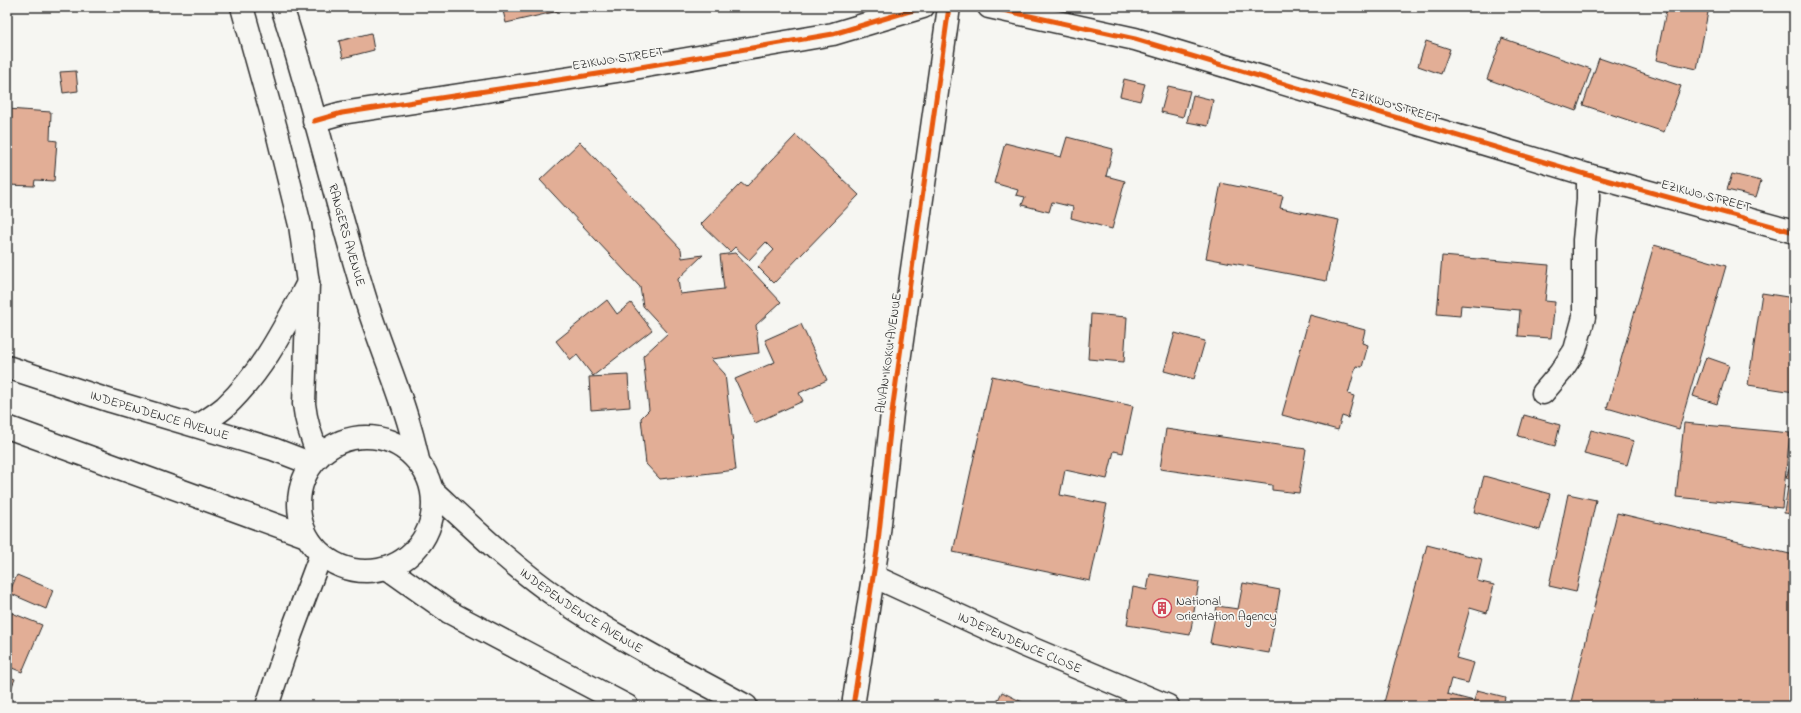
<svg xmlns="http://www.w3.org/2000/svg" width="1801" height="713" font-family="'Indie Flower',sans-serif">
	<style>
		.building { fill: #e2ae96; stroke: #2b2b2b }
		.lines { fill: none; stroke-linecap: round; stroke-linejoin: round }
		.street-casing { stroke: #2b2b2b; stroke-width: 25 }
		.secondary-casing { stroke: #2b2b2b; stroke-width: 25 }
		.primary-casing { stroke: #2b2b2b; stroke-width: 25 }
		.street { stroke: #f6f6f2; stroke-width: 22 }
		.secondary { stroke: #f6f6f2; stroke-width: 22 }
		.primary { stroke: #f6f6f2; stroke-width: 22 }
		.cycleway-casing { stroke: #f6f6f2; stroke-width: 8 }
		.cycleway { stroke: #e8590c; stroke-width: 5 }
		.labels { text-anchor: middle; dominant-baseline: central; stroke-width: 3.5; stroke-linejoin: round; paint-order: stroke }
		.street-label { font-size: 13px; fill: #2b2b2b; stroke: #f6f6f2 }
		.poi-label { font-size: 13px; fill: #2b2b2b; stroke: #f6f6f2; text-anchor: start }
	</style>
	<rect width="100%" height="100%" fill="#f6f6f2"/>
	<filter id="ink" filterUnits="userSpaceOnUse"><feTurbulence type="fractalNoise" baseFrequency=".025" numOctaves="2"/><feDisplacementMap in="SourceGraphic" scale="8" xChannelSelector="R" yChannelSelector="G"/><feConvolveMatrix kernelMatrix="1 2 1 2 8 2 1 2 1" color-interpolation-filters="sRGB"/></filter>
	<g filter="url(#ink)">
		<g class="building">
			<path d="M 502,7 L 576,7 L 506,23 Z"/>
			<path d="M 1667,7 L 1709,7 L 1697,69 L 1656,60 Z"/>
			<path d="M 371,33 L 374,50 L 343,58 L 339,41 Z"/>
			<path d="M 1502,38 L 1591,69 L 1576,111 L 1487,79 Z"/>
			<path d="M 1426,41 L 1450,49 L 1441,74 L 1418,66 Z"/>
			<path d="M 1599,58 L 1681,86 L 1664,132 L 1583,105 Z"/>
			<path d="M 76,71 L 78,91 L 63,93 L 60,72 Z"/>
			<path d="M 1124,79 L 1145,84 L 1140,101 L 1120,96 Z"/>
			<path d="M 1168,86 L 1190,91 L 1183,117 L 1161,112 Z"/>
			<path d="M 1193,95 L 1213,100 L 1208,126 L 1187,122 Z"/>
			<path d="M 7,109 L 51,112 L 50,140 L 57,141 L 54,181 L 35,180 L 34,186 L 7,185 Z"/>
			<path d="M 796,135 L 859,195 L 774,283 L 758,267 L 774,250 L 766,242 L 749,260 L 735,247 L 730,252 L 701,224 L 741,183 L 746,187 Z"/>
			<path d="M 1067,137 L 1113,149 L 1106,176 L 1125,181 L 1112,229 L 1071,218 L 1073,207 L 1052,202 L 1049,212 L 1022,205 L 1025,197 L 1016,195 L 1018,190 L 994,183 L 1005,143 L 1061,157 Z"/>
			<path d="M 580,142 L 681,249 L 682,258 L 703,255 L 678,279 L 680,294 L 724,289 L 720,255 L 735,253 L 781,302 L 756,325 L 759,353 L 711,359 L 725,374 L 736,470 L 660,479 L 646,464 L 641,418 L 649,410 L 643,356 L 668,333 L 643,306 L 640,287 L 540,180 Z"/>
			<path d="M 1732,174 L 1761,181 L 1756,197 L 1727,190 Z"/>
			<path d="M 1221,183 L 1283,196 L 1280,208 L 1339,220 L 1326,281 L 1206,258 Z"/>
			<path d="M 1654,245 L 1726,266 L 1679,429 L 1607,408 Z"/>
			<path d="M 1442,256 L 1549,265 L 1545,301 L 1555,302 L 1551,338 L 1518,336 L 1520,310 L 1461,305 L 1460,316 L 1437,314 Z"/>
			<path d="M 1762,293 L 1794,298 L 1794,392 L 1748,385 Z"/>
			<path d="M 607,300 L 617,314 L 631,303 L 652,330 L 593,376 L 577,355 L 571,360 L 556,341 Z"/>
			<path d="M 1091,314 L 1127,317 L 1124,362 L 1088,359 Z"/>
			<path d="M 1310,315 L 1365,330 L 1362,343 L 1368,345 L 1362,367 L 1356,366 L 1348,394 L 1354,396 L 1348,418 L 1342,416 L 1338,430 L 1282,415 Z"/>
			<path d="M 801,324 L 827,380 L 799,393 L 803,401 L 755,423 L 735,379 L 775,362 L 765,340 Z"/>
			<path d="M 1175,333 L 1205,341 L 1194,379 L 1164,371 Z"/>
			<path d="M 1706,357 L 1729,365 L 1717,404 L 1693,396 Z"/>
			<path d="M 628,375 L 630,407 L 591,410 L 589,377 Z"/>
			<path d="M 992,376 L 1133,406 L 1123,453 L 1114,451 L 1107,479 L 1065,470 L 1060,495 L 1107,504 L 1090,581 L 953,552 Z"/>
			<path d="M 1524,415 L 1560,425 L 1555,446 L 1518,436 Z"/>
			<path d="M 1684,423 L 1790,433 L 1782,508 L 1676,497 Z"/>
			<path d="M 1166,429 L 1306,449 L 1299,493 L 1272,490 L 1272,485 L 1160,469 Z"/>
			<path d="M 1591,430 L 1634,441 L 1627,465 L 1584,454 Z"/>
			<path d="M 1794,455 L 1794,480 L 1786,478 Z"/>
			<path d="M 1484,476 L 1550,494 L 1540,530 L 1474,512 Z"/>
			<path d="M 1788,486 L 1794,487 L 1794,514 L 1784,513 Z"/>
			<path d="M 1568,494 L 1596,500 L 1576,592 L 1549,586 Z"/>
			<path d="M 1617,513 L 1794,555 L 1794,706 L 1570,706 Z"/>
			<path d="M 1427,545 L 1482,559 L 1477,581 L 1494,585 L 1487,613 L 1470,608 L 1456,658 L 1474,663 L 1468,683 L 1451,679 L 1447,694 L 1474,701 L 1477,690 L 1505,697 L 1503,706 L 1383,706 Z"/>
			<path d="M 1150,574 L 1199,582 L 1190,635 L 1127,625 L 1133,587 L 1147,590 Z"/>
			<path d="M 17,575 L 53,590 L 46,609 L 9,593 Z"/>
			<path d="M 1243,583 L 1280,590 L 1269,653 L 1210,643 L 1217,606 L 1238,609 Z"/>
			<path d="M 7,611 L 42,625 L 22,672 L 7,666 Z"/>
			<path d="M 7,676 L 15,679 L 7,698 Z"/>
			<path d="M 1002,692 L 1030,706 L 995,706 Z"/>
		</g>
		<g class="lines">
			<g class="street-casing">
				<g id="street">
					<path d="M 989,7 L 1135,39 L 1588,175 L 1794,232"/>
					<path d="M 314,121 L 342,113 L 617,71 L 833,34 L 923,7"/>
					<path d="M 1543,393 L 1560,373 L 1575,350 L 1584,317 L 1584,240 L 1588,200 L 1588,175"/>
					<path id="s1" d="M 873,576 L 1021,644 L 1168,706"/>
					<path d="M 267,706 L 291,634 L 321,554"/>
					<path d="M 853,706 L 877,551 L 893,404 L 949,7"/>
				</g>
			</g>
			<g class="secondary-casing">
				<g id="secondary">
					<path d="M 242,7 L 278,136 L 300,225 L 308,283 L 304,404 C 306,423 311,438 319,456"/>
					<path id="s2" d="M 282,7 C 314,105 336,206 367,304 C 384,357 407,406 418,460"/>
				</g>
			</g>
			<g class="primary-casing">
				<g id="primary">
					<path id="s3" d="M 7,367 L 111,401 L 273,449 L 312,464"/>
					<path d="M 198,426 C 207,420 217,414 225,407 C 263,371 284,328 308,283"/>
					<path d="M 7,427 L 306,536"/>
					<circle cx="366" cy="504" r="67"/>
					<path id="s4" d="M 433,491 C 473,528 512,566 557,597 C 617,639 682,671 746,706"/>
					<path d="M 387,568 L 449,612 L 627,706"/>
				</g>
			</g>
			<use href="#street" class="street"/>
			<use href="#secondary" class="secondary"/>
			<use href="#primary" class="primary"/>
			<g class="cycleway-casing">
				<g id="cycleway">
					<path d="M 989,7 L 1135,39 L 1588,175 L 1794,232"/>
					<path d="M 314,121 L 342,113 L 617,71 L 833,34 L 923,7"/>
					<path d="M 853,706 L 877,551 L 893,404 L 949,7"/>
				</g>
			</g>
			<use href="#cycleway" class="cycleway"/>
		</g>
	</g>
	<defs>
		<g id="building-ring" transform="scale(1)"><circle r="9.5" fill="#f6f6f2" stroke="#d1495b" stroke-width="1.5"/><path d="M-4-6H4V6H1V3H-1V6H-4ZM-2.5-4.3h1.7v1.8h-1.7ZM.8-4.3h1.7v1.8H.8ZM-2.5-1h1.7V.8h-1.7ZM.8-1h1.7V.8H.8Z" fill="#d1495b"/></g>
	</defs>
	<g fill-rule="evenodd">
		<use href="#building-ring" x="1162" y="608"/>
	</g>
	<g class="labels">
		<g class="street-label">
			<text transform="translate(618 59) rotate(-9)">EZIKWO STREET</text>
			<text transform="translate(1395 106) rotate(17)">EZIKWO STREET</text>
			<text transform="translate(1706 196) rotate(15)">EZIKWO STREET</text>
			<text stroke="none"><textPath href="#s2" startOffset="237">RANGERS AVENUE</textPath></text>
			<text transform="translate(889 353) rotate(-82)">ALVAN IKOKU AVENUE</text>
			<text stroke="none"><textPath href="#s3" startOffset="160">INDEPENDENCE AVENUE</textPath></text>
			<text stroke="none"><textPath href="#s4" startOffset="191">INDEPENDENCE AVENUE</textPath></text>
			<text stroke="none"><textPath href="#s1" startOffset="161">INDEPENDENCE CLOSE</textPath></text>
		</g>
		<g class="poi-label">
			<text x="1176" y="601">National<tspan x="1176" dy="15">Orientation Agency</tspan></text>
		</g>
	</g>
	<rect width="1801" height="713" fill="none" stroke="#f6f6f2" stroke-width="24"/>
	<rect x="12" y="12" width="1777" height="689" fill="none" stroke="#2b2b2b" stroke-width="1.5" filter="url(#ink)"/>
</svg>
